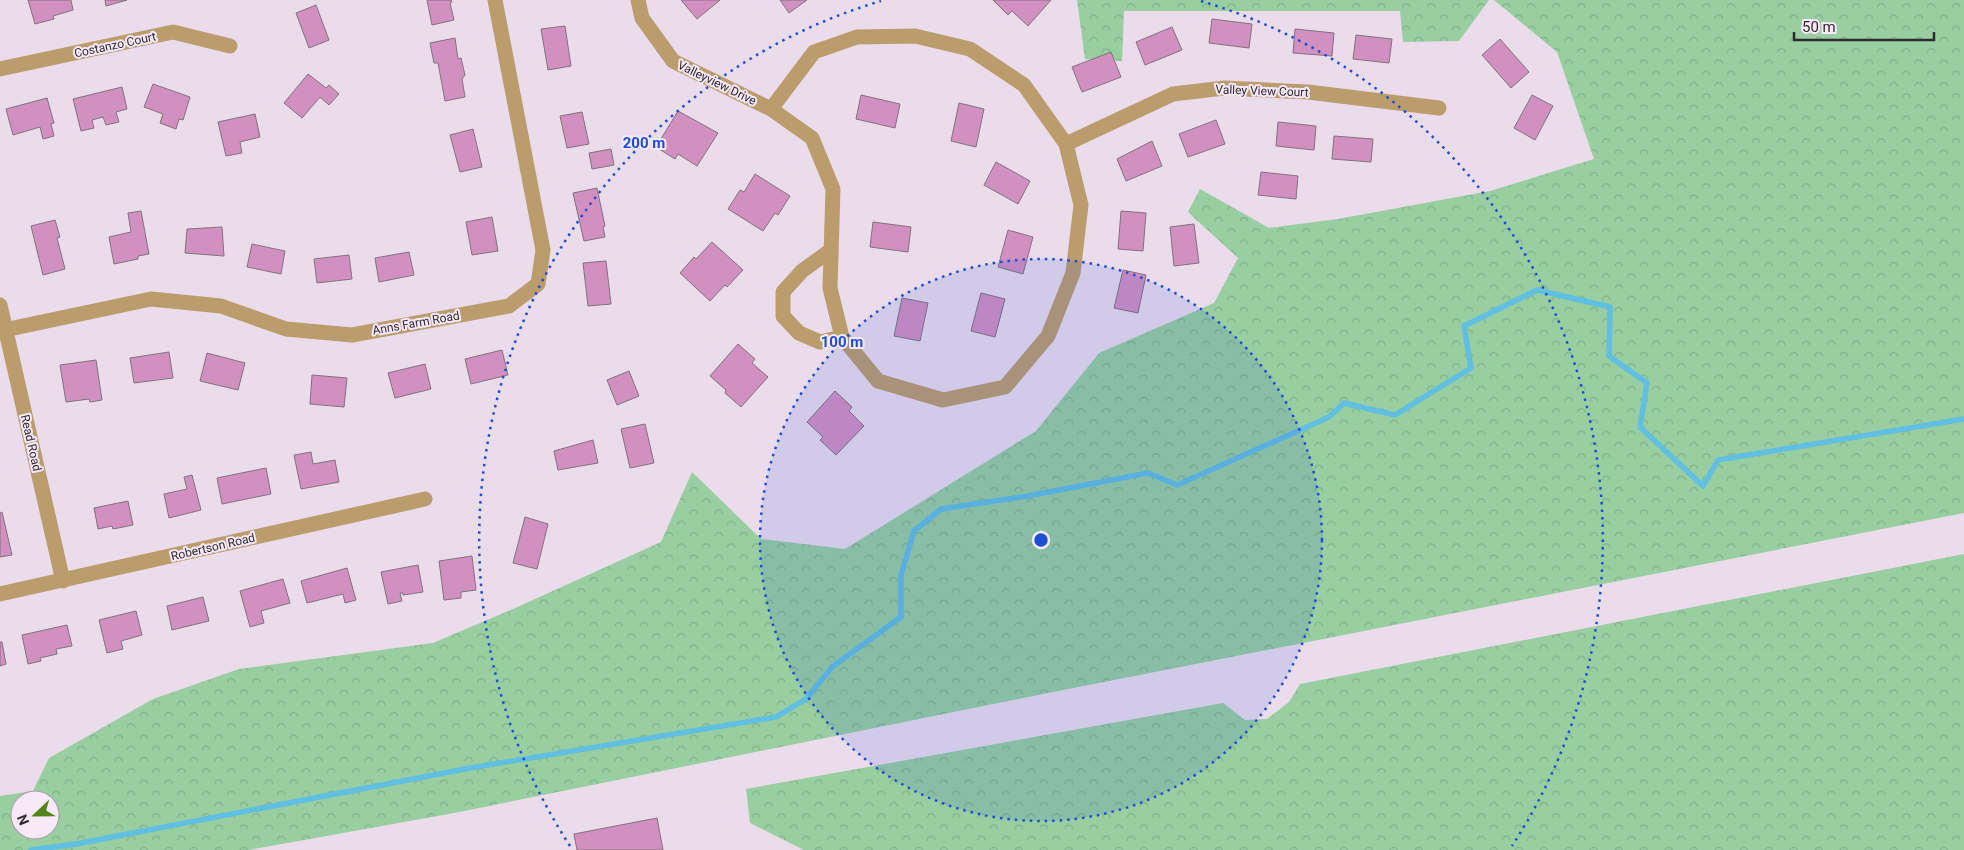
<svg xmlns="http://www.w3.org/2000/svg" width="1964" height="850" font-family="Roboto,sans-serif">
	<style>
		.forest { fill: url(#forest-crowns); fill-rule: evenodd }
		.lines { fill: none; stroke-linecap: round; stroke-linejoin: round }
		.stream { stroke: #61bfe1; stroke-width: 5.5 }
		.building { fill: #d290c0; stroke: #82727d }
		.street { stroke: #bb9c6d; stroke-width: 15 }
		.ring { fill: none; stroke: #1d4ed8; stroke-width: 2.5; stroke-dasharray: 2.5 5 }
		.labels { text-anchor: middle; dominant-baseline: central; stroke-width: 4; stroke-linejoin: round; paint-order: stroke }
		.street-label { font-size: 12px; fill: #312b31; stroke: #f7e9f8 }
		.centre { fill: #1d4ed8; stroke: #f7e9f8; stroke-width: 2.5 }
		.ring-label { font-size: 15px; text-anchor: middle; font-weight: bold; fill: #1d4ed8; stroke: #f7e9f8; stroke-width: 4; stroke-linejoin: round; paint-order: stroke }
	</style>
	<defs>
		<pattern id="forest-crowns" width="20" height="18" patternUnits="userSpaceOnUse" patternTransform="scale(1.25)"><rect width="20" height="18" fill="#98cea0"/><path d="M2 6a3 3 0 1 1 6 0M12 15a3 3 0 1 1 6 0" fill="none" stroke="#83b18a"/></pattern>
	</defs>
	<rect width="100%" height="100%" fill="#eadceb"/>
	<g class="forest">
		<path d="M 1077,0 L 1489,0 L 1459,41 L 1403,42 L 1400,11 L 1124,11 L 1122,61 L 1085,59 Z"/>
		<path d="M 1494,0 L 1964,0 L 1964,513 L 1048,693 L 454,813 L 249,850 L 0,850 L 0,796 L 33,791 L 49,758 L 153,699 L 239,669 L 433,643 L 513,609 L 661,542 L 692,472 L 761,539 L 845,549 L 1036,431 L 1099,353 L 1214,303 L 1238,258 L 1188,212 L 1200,189 L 1269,228 L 1338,219 L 1490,191 L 1594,159 L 1557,52 ZM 20,800 L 50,800 L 50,830 L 20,830 Z"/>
		<path d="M 1964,554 L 1964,850 L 804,850 L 750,823 L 746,789 L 1223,703 L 1245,720 L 1267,719 L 1289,702 L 1300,684 Z"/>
	</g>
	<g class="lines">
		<path class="stream" d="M 31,850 L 76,844 L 470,768 L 776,717 L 806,699 L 832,667 L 901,617 L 901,575 L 914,531 L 941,509 L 1028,496 L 1148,473 L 1177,485 L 1329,417 L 1344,403 L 1395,415 L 1471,368 L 1464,326 L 1537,290 L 1610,307 L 1609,356 L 1647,383 L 1640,427 L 1703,486 L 1718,460 L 1964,419"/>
	</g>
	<g class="building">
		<path d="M 28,0 L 71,0 L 73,10 L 53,16 L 54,19 L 35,24 Z"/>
		<path d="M 105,0 L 127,0 L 106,6 Z"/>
		<path d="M 427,0 L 451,0 L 452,2 L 450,3 L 454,20 L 432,25 Z"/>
		<path d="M 681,0 L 720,0 L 697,19 Z"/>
		<path d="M 780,0 L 807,0 L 789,13 Z"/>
		<path d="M 993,0 L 1051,0 L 1028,26 L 1012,11 L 1008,15 Z"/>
		<path d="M 316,5 L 329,40 L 309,48 L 296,13 Z"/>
		<path d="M 1212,19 L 1252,24 L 1249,48 L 1209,43 Z"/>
		<path d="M 565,26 L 571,66 L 548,70 L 541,29 Z"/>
		<path d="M 1172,27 L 1182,50 L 1145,65 L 1136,42 Z"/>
		<path d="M 1295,29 L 1334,33 L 1332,56 L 1293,53 Z"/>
		<path d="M 1356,35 L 1392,39 L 1389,63 L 1353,59 Z"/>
		<path d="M 455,38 L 458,59 L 461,58 L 465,75 L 462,79 L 465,97 L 445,101 L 438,63 L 434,63 L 430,43 Z"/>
		<path d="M 1500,39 L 1529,72 L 1511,88 L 1482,55 Z"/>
		<path d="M 1111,52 L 1121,77 L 1082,92 L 1072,67 Z"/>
		<path d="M 308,74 L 326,88 L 329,85 L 339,94 L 329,105 L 320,97 L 302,118 L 284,103 Z"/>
		<path d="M 153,84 L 190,97 L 183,120 L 179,119 L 176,129 L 160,123 L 163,114 L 144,107 Z"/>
		<path d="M 122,87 L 127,109 L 116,112 L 119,122 L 106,125 L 103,117 L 92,120 L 94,128 L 81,131 L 73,99 Z"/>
		<path d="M 861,95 L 900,104 L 895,128 L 856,119 Z"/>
		<path d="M 1532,95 L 1553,106 L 1535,140 L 1514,128 Z"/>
		<path d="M 47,98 L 54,123 L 51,124 L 54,136 L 43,139 L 40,127 L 13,135 L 6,109 Z"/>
		<path d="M 959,103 L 984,109 L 976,147 L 951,141 Z"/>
		<path d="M 678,111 L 718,133 L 697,166 L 678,154 L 675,159 L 656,147 Z"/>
		<path d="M 582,112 L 589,144 L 567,148 L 560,116 Z"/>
		<path d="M 255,114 L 260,137 L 240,142 L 242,153 L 226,156 L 218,122 Z"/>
		<path d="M 1216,120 L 1225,144 L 1188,157 L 1179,134 Z"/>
		<path d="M 1278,122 L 1316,126 L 1314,150 L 1276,146 Z"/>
		<path d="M 473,129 L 482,167 L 460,172 L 450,135 Z"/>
		<path d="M 1334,136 L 1373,139 L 1371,162 L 1332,159 Z"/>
		<path d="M 1152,141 L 1162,166 L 1126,181 L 1117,159 Z"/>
		<path d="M 611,149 L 614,165 L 592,169 L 589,153 Z"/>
		<path d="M 996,162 L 1030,181 L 1018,204 L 984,185 Z"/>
		<path d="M 1261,172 L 1298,176 L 1296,199 L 1258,195 Z"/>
		<path d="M 755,174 L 790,196 L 778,215 L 775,213 L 763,231 L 728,209 L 740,190 L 744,192 Z"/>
		<path d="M 597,188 L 605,226 L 603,227 L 605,237 L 584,241 L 573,193 Z"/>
		<path d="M 141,211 L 149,254 L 138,256 L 138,259 L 114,264 L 109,237 L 131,232 L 128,213 Z"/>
		<path d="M 1121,211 L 1146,213 L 1143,251 L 1118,249 Z"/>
		<path d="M 492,217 L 498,251 L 472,255 L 466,222 Z"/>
		<path d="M 55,220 L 60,237 L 57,238 L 65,269 L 43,275 L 31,226 Z"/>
		<path d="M 873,222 L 911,227 L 908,252 L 870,247 Z"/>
		<path d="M 1194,224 L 1199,263 L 1174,266 L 1170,227 Z"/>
		<path d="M 222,227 L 224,256 L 185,253 L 187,229 Z"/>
		<path d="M 1008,230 L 1033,237 L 1023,274 L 998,267 Z"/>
		<path d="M 712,242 L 743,270 L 727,287 L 725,285 L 710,301 L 680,273 L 694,257 L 696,259 Z"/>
		<path d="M 252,244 L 285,251 L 281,274 L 247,267 Z"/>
		<path d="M 409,252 L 414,275 L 379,282 L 375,258 Z"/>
		<path d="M 349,255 L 352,279 L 317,283 L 314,259 Z"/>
		<path d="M 606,261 L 611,304 L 588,306 L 583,263 Z"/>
		<path d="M 1123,270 L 1146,275 L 1138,313 L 1114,308 Z"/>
		<path d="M 981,293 L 1005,299 L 995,337 L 971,331 Z"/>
		<path d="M 902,298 L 928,303 L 920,341 L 894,336 Z"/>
		<path d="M 738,344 L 755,359 L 752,363 L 768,377 L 741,407 L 725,393 L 726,390 L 710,376 Z"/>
		<path d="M 502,350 L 508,375 L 471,384 L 465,359 Z"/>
		<path d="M 169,352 L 173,378 L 134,383 L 130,358 Z"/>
		<path d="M 207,353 L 245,363 L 238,390 L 200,381 Z"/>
		<path d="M 96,360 L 102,400 L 90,402 L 89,399 L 66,402 L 60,365 Z"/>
		<path d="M 425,364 L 431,389 L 395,398 L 388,373 Z"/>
		<path d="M 629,371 L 639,396 L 617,405 L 607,380 Z"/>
		<path d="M 312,375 L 347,378 L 344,407 L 310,404 Z"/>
		<path d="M 835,391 L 852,407 L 849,411 L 864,426 L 836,455 L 820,440 L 823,437 L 807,422 Z"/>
		<path d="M 645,424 L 654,463 L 630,468 L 621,429 Z"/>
		<path d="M 593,440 L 598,463 L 558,470 L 554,451 Z"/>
		<path d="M 311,452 L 313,464 L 335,460 L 339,482 L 301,489 L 294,455 Z"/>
		<path d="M 266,468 L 271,494 L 222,504 L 217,478 Z"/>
		<path d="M 192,475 L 201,510 L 169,518 L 164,494 L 187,489 L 184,477 Z"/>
		<path d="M 128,501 L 133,525 L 113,529 L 112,526 L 98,529 L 94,508 Z"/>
		<path d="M 2,512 L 12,555 L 0,557 L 0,513 Z"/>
		<path d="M 525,517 L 548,524 L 537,569 L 513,563 Z"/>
		<path d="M 472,556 L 476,590 L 461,592 L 461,598 L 444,600 L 439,561 Z"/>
		<path d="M 418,565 L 423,592 L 403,595 L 403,593 L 400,593 L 402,601 L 388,604 L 381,572 Z"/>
		<path d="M 347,568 L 356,600 L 345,603 L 343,594 L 307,603 L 301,581 Z"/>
		<path d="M 283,579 L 290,603 L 261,611 L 264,623 L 250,627 L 240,591 Z"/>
		<path d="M 203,597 L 209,621 L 172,630 L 167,606 Z"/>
		<path d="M 136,611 L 142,635 L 121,641 L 123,649 L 107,653 L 99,620 Z"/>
		<path d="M 67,625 L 72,646 L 56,649 L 57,654 L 40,658 L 41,661 L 28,664 L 22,635 Z"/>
		<path d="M 0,642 L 2,642 L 6,664 L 0,666 Z"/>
		<path d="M 657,818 L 663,850 L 577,850 L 574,834 Z"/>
	</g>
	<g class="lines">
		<g class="street">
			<path d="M 638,0 L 642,18 L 673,61 L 771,109 L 812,138 L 833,189 L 830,288 L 842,337 L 878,381 L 943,400 L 1005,387 L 1048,336 L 1073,273 L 1081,205 L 1066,144 L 1024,85 L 970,49 L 915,36 L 857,37 L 814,52 L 771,109"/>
			<path d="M 0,69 L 173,32 L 230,46"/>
			<path d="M 1066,144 L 1173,94 L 1224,88 L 1308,92 L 1439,108"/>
			<path d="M 831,250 L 802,271 L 783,292 L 783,316 L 799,333 L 820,342 L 842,337"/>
			<path d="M 0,305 L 63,581"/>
			<path d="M 0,331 L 151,299 L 221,306 L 286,329 L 352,335 L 509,306 L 538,284 L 543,250 L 495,0"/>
			<path d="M 0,594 L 425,499"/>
		</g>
	</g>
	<circle cx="1041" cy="540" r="281" fill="#1d4ed8" fill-opacity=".12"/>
	<g class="ring">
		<circle cx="1041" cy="540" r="281"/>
		<path d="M570 846A562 562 0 0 1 881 1M1201 1A562 562 0 0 1 1512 846"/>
	</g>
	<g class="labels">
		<g class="street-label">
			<text transform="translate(115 45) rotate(-12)">Costanzo Court</text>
			<text transform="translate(717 83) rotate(26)">Valleyview Drive</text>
			<text transform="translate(1262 91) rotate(2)">Valley View Court</text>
			<text transform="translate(416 323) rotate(-10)">Anns Farm Road</text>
			<text transform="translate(31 443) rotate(77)">Read Road</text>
			<text transform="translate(213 547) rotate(-13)">Robertson Road</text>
		</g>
	</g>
	<circle cx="1041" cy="540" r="8" class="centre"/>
	<g class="ring-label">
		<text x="644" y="148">200 m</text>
		<text x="842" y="347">100 m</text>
	</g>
	<g transform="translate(35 815) rotate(248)"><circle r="24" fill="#f7e9f8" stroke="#a89da8"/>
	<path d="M0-4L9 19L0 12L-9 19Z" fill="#528417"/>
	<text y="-8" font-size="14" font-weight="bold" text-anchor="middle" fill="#312b31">N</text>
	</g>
	<path d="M1794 32v8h140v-8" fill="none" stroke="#312b31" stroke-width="2.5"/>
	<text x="1802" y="32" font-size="15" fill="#312b31" stroke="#f7e9f8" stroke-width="4" paint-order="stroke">50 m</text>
</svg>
